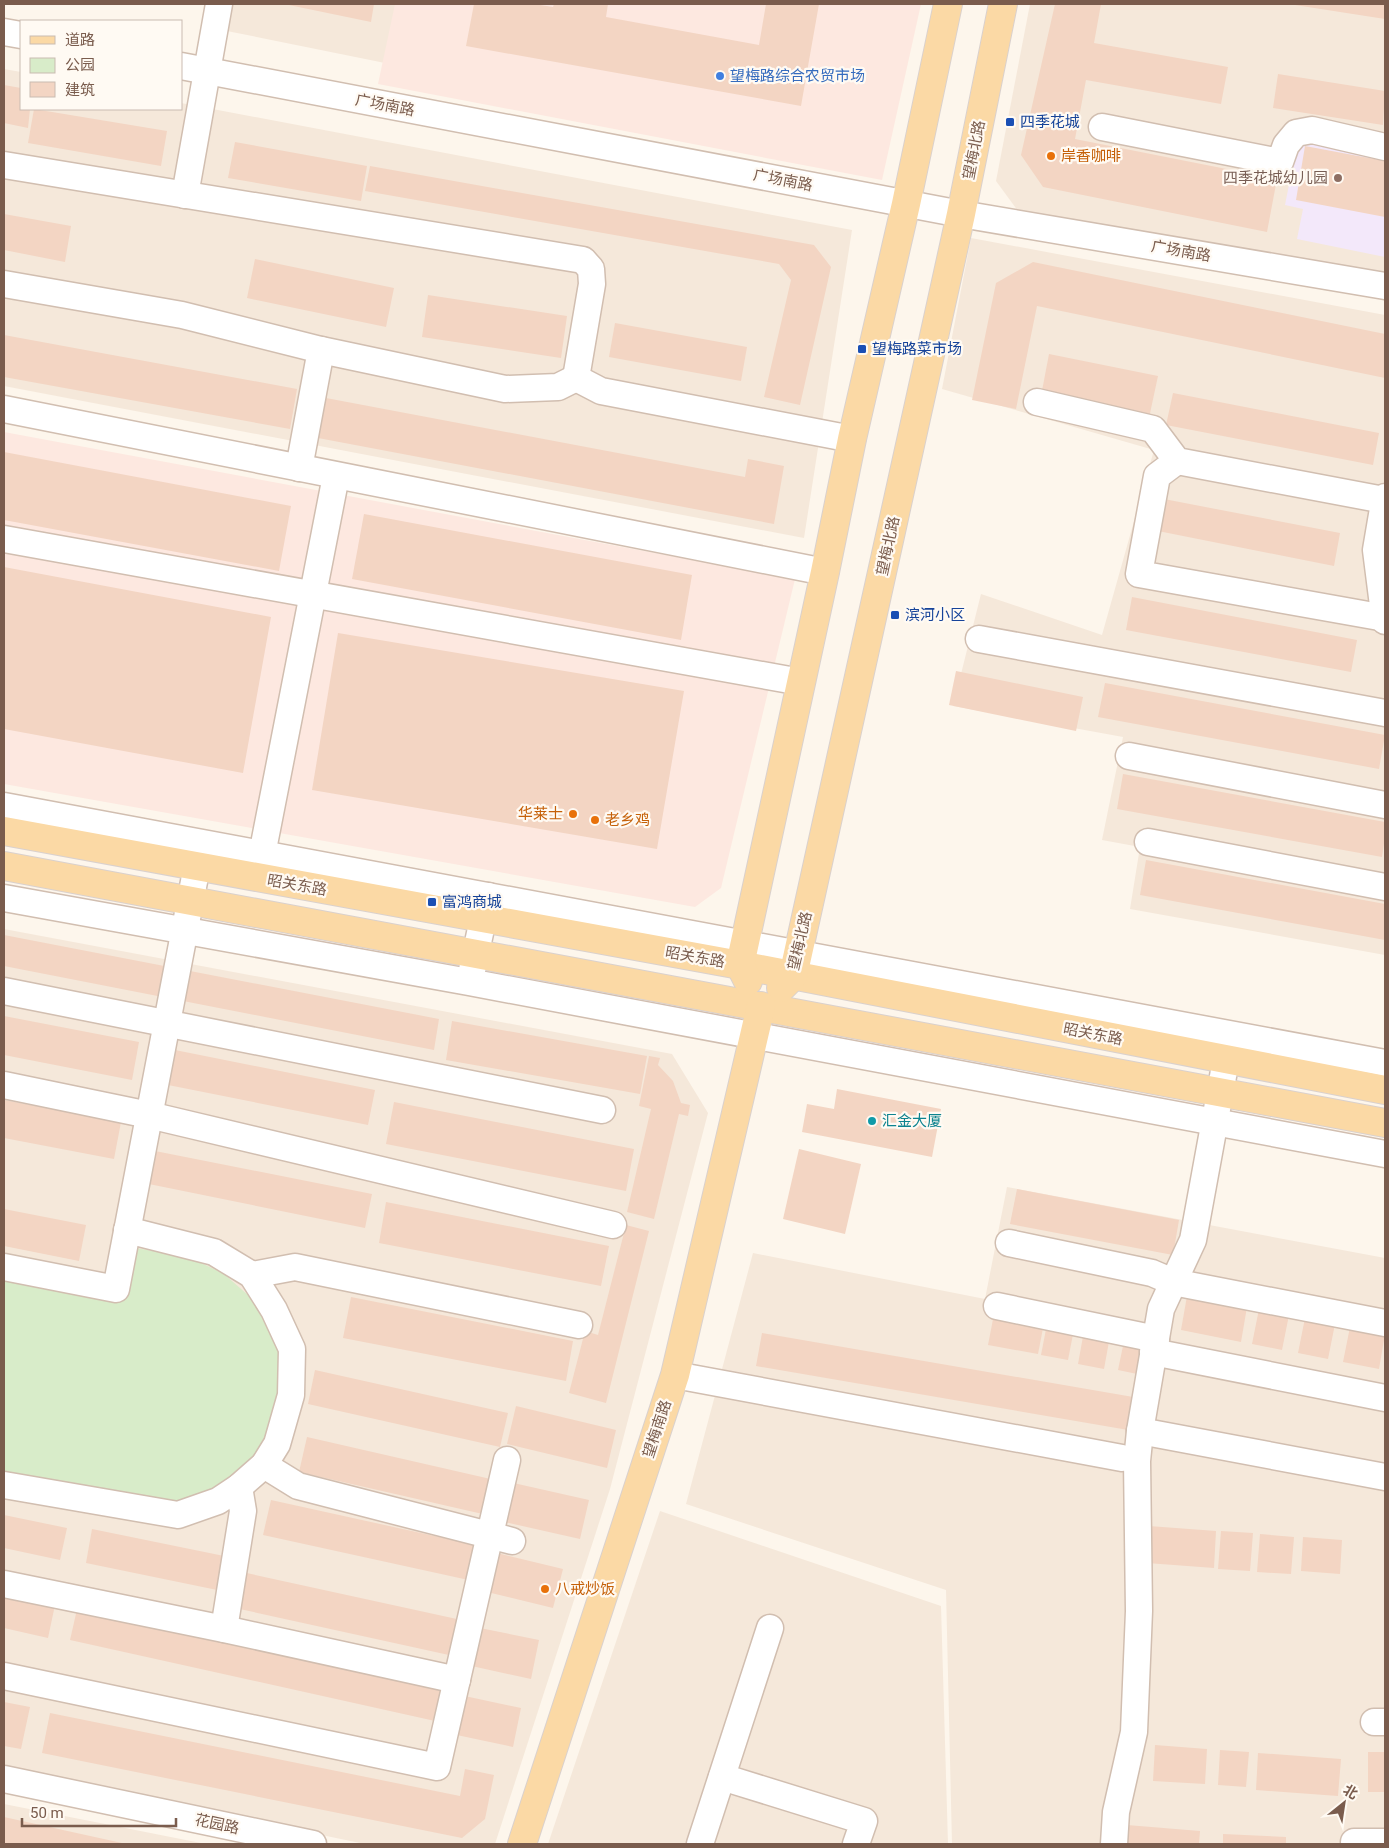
<svg xmlns="http://www.w3.org/2000/svg" width="1389" height="1848" font-family="Roboto,'Noto Sans SC',sans-serif">
	<style>
		.residential { fill: #f5e8da }
		.commercial { fill: #fde8e0 }
		.education { fill: #f3e8fa }
		.green { fill: #d8ecc9 }
		.building { fill: #f3d5c3 }
		.lines { fill: none; stroke-linecap: round; stroke-linejoin: round }
		.minor-casing { stroke: #d1beb0; stroke-width: 29 }
		.major-casing { stroke: #dad1cd; stroke-width: 30 }
		.minor { stroke: #fff; stroke-width: 26 }
		.major { stroke: #fbd9a5; stroke-width: 28 }
		.shop-dot { fill: #3f7fe0; stroke: #fffaf3; stroke-width: 2 }
		.transit-dot { fill: #1a4fb4; stroke: #fffaf3; stroke-width: 2 }
		.food-dot { fill: #e8710a; stroke: #fffaf3; stroke-width: 2 }
		.education-dot { fill: #8d6e63; stroke: #fffaf3; stroke-width: 2 }
		.culture-dot { fill: #0f9aa8; stroke: #fffaf3; stroke-width: 2 }
		.labels { text-anchor: middle; dominant-baseline: central; stroke-width: 4.5; stroke-linejoin: round; paint-order: stroke }
		.shop-label { font-size: 15px; fill: #366cbe; stroke: #fffaf3; text-anchor: start }
		.street-label { font-size: 15px; fill: #7a5c4d; stroke: #fffaf3 }
		.transit-label { font-size: 15px; fill: #164399; stroke: #fffaf3; text-anchor: start }
		.food-label { font-size: 15px; fill: #c56008; stroke: #fffaf3; text-anchor: start }
		.education-label { font-size: 15px; fill: #785e54; stroke: #fffaf3; text-anchor: end }
		.culture-label { font-size: 15px; fill: #0d838f; stroke: #fffaf3; text-anchor: start }
	</style>
	<rect width="100%" height="100%" fill="#fdf6ec"/>
	<g class="residential">
		<path d="M 233,4 L 397,4 L 385,63 L 227,31 Z"/>
		<path d="M 1030,4 L 1385,4 L 1385,273 L 1018,211 L 996,181 Z"/>
		<path d="M 4,69 L 21,72 L 21,109 L 181,109 L 181,103 L 852,230 L 804,538 L 4,386 Z"/>
		<path d="M 971,238 L 1385,315 L 1385,955 L 1130,909 L 1140,847 L 1102,840 L 1123,737 L 953,706 L 981,594 L 1102,635 L 1154,450 L 942,389 Z"/>
		<path d="M 4,929 L 672,1054 L 708,1113 L 610,1489 L 495,1844 L 365,1844 L 4,1769 Z"/>
		<path d="M 1007,1187 L 1385,1258 L 1385,1844 L 952,1844 L 946,1590 L 686,1504 L 753,1253 L 985,1299 Z"/>
		<path d="M 660,1511 L 941,1606 L 948,1844 L 548,1844 Z"/>
		<path d="M 4,1804 L 206,1844 L 4,1844 Z"/>
	</g>
	<g class="commercial">
		<path d="M 395,4 L 921,4 L 882,180 L 378,84 Z"/>
		<path d="M 4,432 L 795,579 L 721,888 L 695,907 L 4,784 Z"/>
	</g>
	<path class="education" d="M 1299,134 L 1385,151 L 1385,257 L 1297,239 L 1303,209 L 1285,205 Z"/>
	<path class="green" d="M 136,1248 L 191,1258 L 224,1274 L 263,1308 L 281,1351 L 283,1393 L 271,1440 L 212,1496 L 176,1506 L 4,1478 L 4,1281 L 105,1299 Z"/>
	<g class="building">
		<path d="M 284,4 L 374,4 L 371,22 Z"/>
		<path d="M 474,4 L 534,4 L 553,7 L 554,4 L 608,4 L 606,17 L 759,45 L 766,4 L 819,4 L 801,106 L 466,46 Z"/>
		<path d="M 1055,4 L 1101,4 L 1094,43 L 1228,67 L 1221,104 L 1086,80 L 1075,139 L 1277,179 L 1267,232 L 1043,187 L 1021,155 Z"/>
		<path d="M 1295,4 L 1385,4 L 1385,19 L 1295,5 Z"/>
		<path d="M 1278,74 L 1385,91 L 1383,125 L 1273,108 Z"/>
		<path d="M 4,85 L 21,88 L 21,109 L 30,109 L 28,128 L 4,123 Z"/>
		<path d="M 34,109 L 167,131 L 161,166 L 28,143 Z"/>
		<path d="M 235,142 L 367,166 L 361,201 L 228,178 Z"/>
		<path d="M 1305,146 L 1385,161 L 1385,217 L 1296,200 Z"/>
		<path d="M 370,166 L 814,245 L 831,267 L 800,405 L 764,397 L 791,280 L 779,264 L 365,191 Z"/>
		<path d="M 4,214 L 71,226 L 65,262 L 4,250 Z"/>
		<path d="M 255,259 L 394,288 L 386,327 L 247,298 Z"/>
		<path d="M 1033,262 L 1385,334 L 1385,378 L 1037,306 L 1016,409 L 972,400 L 996,283 Z"/>
		<path d="M 428,295 L 567,316 L 561,358 L 422,337 Z"/>
		<path d="M 615,323 L 747,347 L 741,381 L 609,357 Z"/>
		<path d="M 4,335 L 297,389 L 290,429 L 4,377 Z"/>
		<path d="M 1049,354 L 1158,376 L 1149,418 L 1041,396 Z"/>
		<path d="M 1173,393 L 1379,433 L 1373,465 L 1166,425 Z"/>
		<path d="M 326,398 L 745,477 L 748,459 L 784,466 L 774,524 L 318,438 Z"/>
		<path d="M 4,452 L 291,506 L 279,571 L 4,520 Z"/>
		<path d="M 1164,499 L 1340,533 L 1334,566 L 1158,531 Z"/>
		<path d="M 364,514 L 692,575 L 681,640 L 352,579 Z"/>
		<path d="M 4,567 L 271,617 L 243,773 L 4,729 Z"/>
		<path d="M 1132,597 L 1357,640 L 1351,672 L 1126,630 Z"/>
		<path d="M 338,633 L 684,691 L 657,849 L 312,790 Z"/>
		<path d="M 956,671 L 1083,697 L 1076,731 L 949,705 Z"/>
		<path d="M 1105,683 L 1385,735 L 1379,769 L 1098,717 Z"/>
		<path d="M 1123,774 L 1385,822 L 1385,837 L 1382,857 L 1117,809 Z"/>
		<path d="M 1146,860 L 1385,904 L 1385,940 L 1140,895 Z"/>
		<path d="M 4,935 L 439,1019 L 434,1050 L 4,966 Z"/>
		<path d="M 4,1016 L 139,1042 L 132,1080 L 4,1055 Z"/>
		<path d="M 452,1021 L 647,1056 L 640,1094 L 446,1060 Z"/>
		<path d="M 165,1048 L 375,1090 L 368,1125 L 158,1083 Z"/>
		<path d="M 649,1056 L 660,1058 L 658,1065 L 673,1081 L 681,1103 L 690,1105 L 688,1116 L 679,1114 L 654,1219 L 627,1212 L 651,1109 L 639,1106 Z"/>
		<path d="M 837,1089 L 941,1109 L 932,1157 L 802,1132 L 807,1104 L 834,1109 Z"/>
		<path d="M 4,1100 L 121,1122 L 114,1159 L 4,1138 Z"/>
		<path d="M 394,1102 L 634,1149 L 626,1191 L 386,1144 Z"/>
		<path d="M 145,1149 L 372,1194 L 365,1228 L 139,1182 Z"/>
		<path d="M 799,1149 L 861,1164 L 845,1234 L 783,1219 Z"/>
		<path d="M 1017,1189 L 1179,1220 L 1173,1255 L 1010,1224 Z"/>
		<path d="M 386,1202 L 609,1246 L 601,1286 L 379,1243 Z"/>
		<path d="M 4,1209 L 86,1225 L 79,1261 L 4,1246 Z"/>
		<path d="M 626,1225 L 649,1231 L 606,1403 L 569,1393 L 585,1331 L 598,1335 Z"/>
		<path d="M 1187,1296 L 1247,1307 L 1241,1342 L 1181,1330 Z"/>
		<path d="M 351,1297 L 573,1341 L 566,1381 L 343,1338 Z"/>
		<path d="M 1259,1309 L 1289,1315 L 1282,1350 L 1252,1344 Z"/>
		<path d="M 994,1314 L 1044,1323 L 1038,1354 L 988,1345 Z"/>
		<path d="M 1305,1318 L 1335,1324 L 1328,1359 L 1298,1353 Z"/>
		<path d="M 1047,1324 L 1074,1329 L 1068,1360 L 1041,1355 Z"/>
		<path d="M 1350,1327 L 1385,1334 L 1379,1369 L 1343,1362 Z"/>
		<path d="M 1084,1331 L 1110,1336 L 1104,1369 L 1078,1364 Z"/>
		<path d="M 762,1333 L 1139,1398 L 1134,1431 L 756,1366 Z"/>
		<path d="M 1124,1341 L 1147,1346 L 1142,1375 L 1118,1370 Z"/>
		<path d="M 315,1370 L 508,1413 L 500,1447 L 308,1404 Z"/>
		<path d="M 516,1406 L 616,1430 L 607,1468 L 507,1444 Z"/>
		<path d="M 307,1437 L 495,1480 L 487,1515 L 299,1472 Z"/>
		<path d="M 509,1482 L 589,1500 L 580,1539 L 500,1521 Z"/>
		<path d="M 271,1500 L 480,1546 L 473,1581 L 263,1535 Z"/>
		<path d="M 4,1515 L 67,1528 L 60,1560 L 4,1548 Z"/>
		<path d="M 1149,1526 L 1216,1531 L 1214,1568 L 1147,1563 Z"/>
		<path d="M 92,1529 L 229,1557 L 222,1591 L 86,1563 Z"/>
		<path d="M 1221,1531 L 1253,1533 L 1250,1571 L 1218,1569 Z"/>
		<path d="M 1260,1534 L 1294,1537 L 1291,1574 L 1257,1572 Z"/>
		<path d="M 1303,1537 L 1342,1540 L 1340,1574 L 1301,1571 Z"/>
		<path d="M 493,1552 L 563,1569 L 553,1608 L 483,1591 Z"/>
		<path d="M 242,1572 L 466,1621 L 458,1657 L 235,1608 Z"/>
		<path d="M 4,1595 L 55,1605 L 48,1638 L 4,1628 Z"/>
		<path d="M 78,1605 L 443,1685 L 435,1721 L 70,1640 Z"/>
		<path d="M 475,1627 L 539,1640 L 531,1679 L 467,1665 Z"/>
		<path d="M 460,1695 L 521,1708 L 513,1747 L 452,1734 Z"/>
		<path d="M 4,1702 L 30,1707 L 21,1749 L 4,1746 Z"/>
		<path d="M 50,1713 L 460,1796 L 465,1769 L 494,1775 L 485,1819 L 462,1838 L 42,1753 Z"/>
		<path d="M 1155,1745 L 1207,1749 L 1205,1784 L 1153,1781 Z"/>
		<path d="M 1220,1750 L 1249,1752 L 1246,1787 L 1218,1785 Z"/>
		<rect x="1368" y="1752" width="17" height="40"/>
		<path d="M 1258,1753 L 1341,1759 L 1338,1796 L 1256,1790 Z"/>
		<path d="M 4,1817 L 122,1843 L 122,1844 L 4,1844 Z"/>
		<path d="M 1127,1825 L 1200,1831 L 1199,1844 L 1126,1844 Z"/>
		<path d="M 1223,1834 L 1286,1837 L 1286,1844 L 1223,1844 Z"/>
	</g>
	<g class="lines">
		<g class="minor-casing">
			<g id="minor">
				<path d="M 4,32 L 21,35"/>
				<path d="M 181,66 L 961,214 L 1385,286"/>
				<path d="M 1102,127 L 1280,162 L 1286,145 L 1296,133 L 1312,130 L 1385,147"/>
				<path d="M 4,165 L 583,260 L 591,269 L 592,284 L 576,378 L 601,391 L 852,439"/>
				<path d="M 185,195 L 219,4"/>
				<path d="M 4,284 L 182,315 L 321,350 L 505,389 L 558,387 L 576,378"/>
				<path d="M 1037,402 L 1153,429 L 1177,461 L 1384,500"/>
				<path d="M 4,409 L 825,572"/>
				<path d="M 1177,461 L 1157,476 L 1139,574 L 1385,618"/>
				<path d="M 299,468 L 321,350"/>
				<path d="M 1385,497 L 1376,550 L 1385,621"/>
				<path d="M 4,539 L 801,682"/>
				<path d="M 979,639 L 1385,713"/>
				<path d="M 1129,756 L 1385,805"/>
				<path d="M 4,806 L 1385,1063"/>
				<path d="M 1148,842 L 1385,887"/>
				<path d="M 259,870 L 336,476"/>
				<path d="M 4,898 L 469,982 L 1385,1154"/>
				<path d="M 471,975 L 488,896"/>
				<path d="M 4,991 L 602,1110"/>
				<path d="M 4,1085 L 149,1115 L 613,1225"/>
				<path d="M 1009,1243 L 1152,1273 L 1173,1282 L 1385,1323"/>
				<path d="M 4,1267 L 116,1289 L 201,845"/>
				<path d="M 252,1275 L 295,1267 L 579,1325"/>
				<path d="M 997,1306 L 1156,1339"/>
				<path d="M 1153,1352 L 1385,1398"/>
				<path d="M 675,1375 L 1122,1458"/>
				<path d="M 1140,1431 L 1385,1477"/>
				<path d="M 264,1465 L 298,1486 L 512,1541"/>
				<path d="M 4,1485 L 178,1515 L 218,1501 L 239,1487 L 264,1465 L 277,1444 L 291,1395 L 292,1349 L 274,1310 L 252,1275 L 214,1252 L 127,1230"/>
				<path d="M 4,1584 L 224,1629 L 457,1680"/>
				<path d="M 224,1629 L 243,1511 L 239,1487"/>
				<path d="M 4,1676 L 437,1767 L 507,1460"/>
				<path d="M 1374,1722 L 1385,1722"/>
				<path d="M 722,1777 L 864,1821 L 856,1844"/>
				<path d="M 4,1779 L 313,1844"/>
				<path d="M 1354,1842 L 1385,1842"/>
				<path d="M 700,1844 L 770,1628"/>
				<path d="M 1114,1844 L 1116,1812 L 1134,1732 L 1139,1611 L 1137,1461 L 1140,1431 L 1161,1309 L 1193,1240 L 1226,1060"/>
			</g>
		</g>
		<g class="major-casing">
			<g id="major">
				<path d="M 4,831 L 740,965 L 1385,1090"/>
				<path d="M 4,866 L 1385,1123"/>
				<path d="M 748,981 L 740,965 L 825,572 L 852,439 L 906,204 L 948,4"/>
				<path d="M 781,988 L 793,976 L 961,214 L 1003,4"/>
				<path d="M 522,1844 L 675,1375 L 761,1006"/>
			</g>
		</g>
		<use href="#minor" class="minor"/>
		<use href="#major" class="major"/>
	</g>
	<circle class="shop-dot" cx="720" cy="76" r="5"/>
	<g class="transit-dot">
		<rect x="1005" y="117" width="10" height="10" rx="2.5"/>
		<rect x="857" y="344" width="10" height="10" rx="2.5"/>
		<rect x="890" y="610" width="10" height="10" rx="2.5"/>
		<rect x="427" y="897" width="10" height="10" rx="2.5"/>
	</g>
	<g class="food-dot">
		<circle cx="1051" cy="156" r="5"/>
		<circle cx="573" cy="814" r="5"/>
		<circle cx="595" cy="820" r="5"/>
		<circle cx="545" cy="1589" r="5"/>
	</g>
	<circle class="education-dot" cx="1338" cy="178" r="5"/>
	<circle class="culture-dot" cx="872" cy="1121" r="5"/>
	<g class="labels">
		<g class="shop-label">
			<text x="730" y="76">望梅路综合农贸市场</text>
		</g>
		<g class="street-label">
			<text transform="translate(385 105) rotate(11)">广场南路</text>
			<text transform="translate(974 150) rotate(-79)">望梅北路</text>
			<text transform="translate(783 180) rotate(11)">广场南路</text>
			<text transform="translate(1181 251) rotate(10)">广场南路</text>
			<text transform="translate(888 546) rotate(-78)">望梅北路</text>
			<text transform="translate(297 885) rotate(10)">昭关东路</text>
			<text transform="translate(800 941) rotate(-77)">望梅北路</text>
			<text transform="translate(695 957) rotate(10)">昭关东路</text>
			<text transform="translate(1093 1034) rotate(11)">昭关东路</text>
			<text transform="translate(657 1429) rotate(-72)">望梅南路</text>
			<text transform="translate(217 1824) rotate(12)">花园路</text>
		</g>
		<g class="transit-label">
			<text x="1020" y="122">四季花城</text>
			<text x="872" y="349">望梅路菜市场</text>
			<text x="905" y="615">滨河小区</text>
			<text x="442" y="902">富鸿商城</text>
		</g>
		<g class="food-label">
			<text x="1061" y="156">岸香咖啡</text>
			<text x="563" y="814" text-anchor="end">华莱士</text>
			<text x="605" y="820">老乡鸡</text>
			<text x="555" y="1589">八戒炒饭</text>
		</g>
		<g class="education-label">
			<text x="1328" y="178">四季花城幼儿园</text>
		</g>
		<g class="culture-label">
			<text x="882" y="1121">汇金大厦</text>
		</g>
	</g>
	<rect width="1389" height="1848" fill="none" stroke="#7a5c4d" stroke-width="10"/>
	<rect x="20" y="20" width="162" height="90" fill="#fffaf3" stroke="#cabbb1"/>
	<rect x="30" y="36" width="25" height="8" fill="#fbd9a5" stroke="#cabbb1"/>
	<text x="65" y="45" font-size="15" fill="#7a5c4d">道路</text>
	<rect x="30" y="58" width="25" height="15" fill="#d8ecc9" stroke="#cabbb1"/>
	<text x="65" y="70" font-size="15" fill="#7a5c4d">公园</text>
	<rect x="30" y="82" width="25" height="15" fill="#f3d5c3" stroke="#cabbb1"/>
	<text x="65" y="95" font-size="15" fill="#7a5c4d">建筑</text>
	<g transform="translate(1344 1803) rotate(30)" stroke="#fffaf3" stroke-width="4" paint-order="stroke">
	<path d="M0-4L9 19L0 12L-9 19Z" fill="#7a5c4d"/>
	<text y="-8" font-size="14" font-weight="bold" text-anchor="middle" fill="#7a5c4d">北</text>
	</g>
	<path d="M22 1818v8h154v-8" fill="none" stroke="#7a5c4d" stroke-width="2.5"/>
	<text x="30" y="1818" font-size="15" fill="#7a5c4d" stroke="#fffaf3" stroke-width="4" paint-order="stroke">50 m</text>
</svg>
